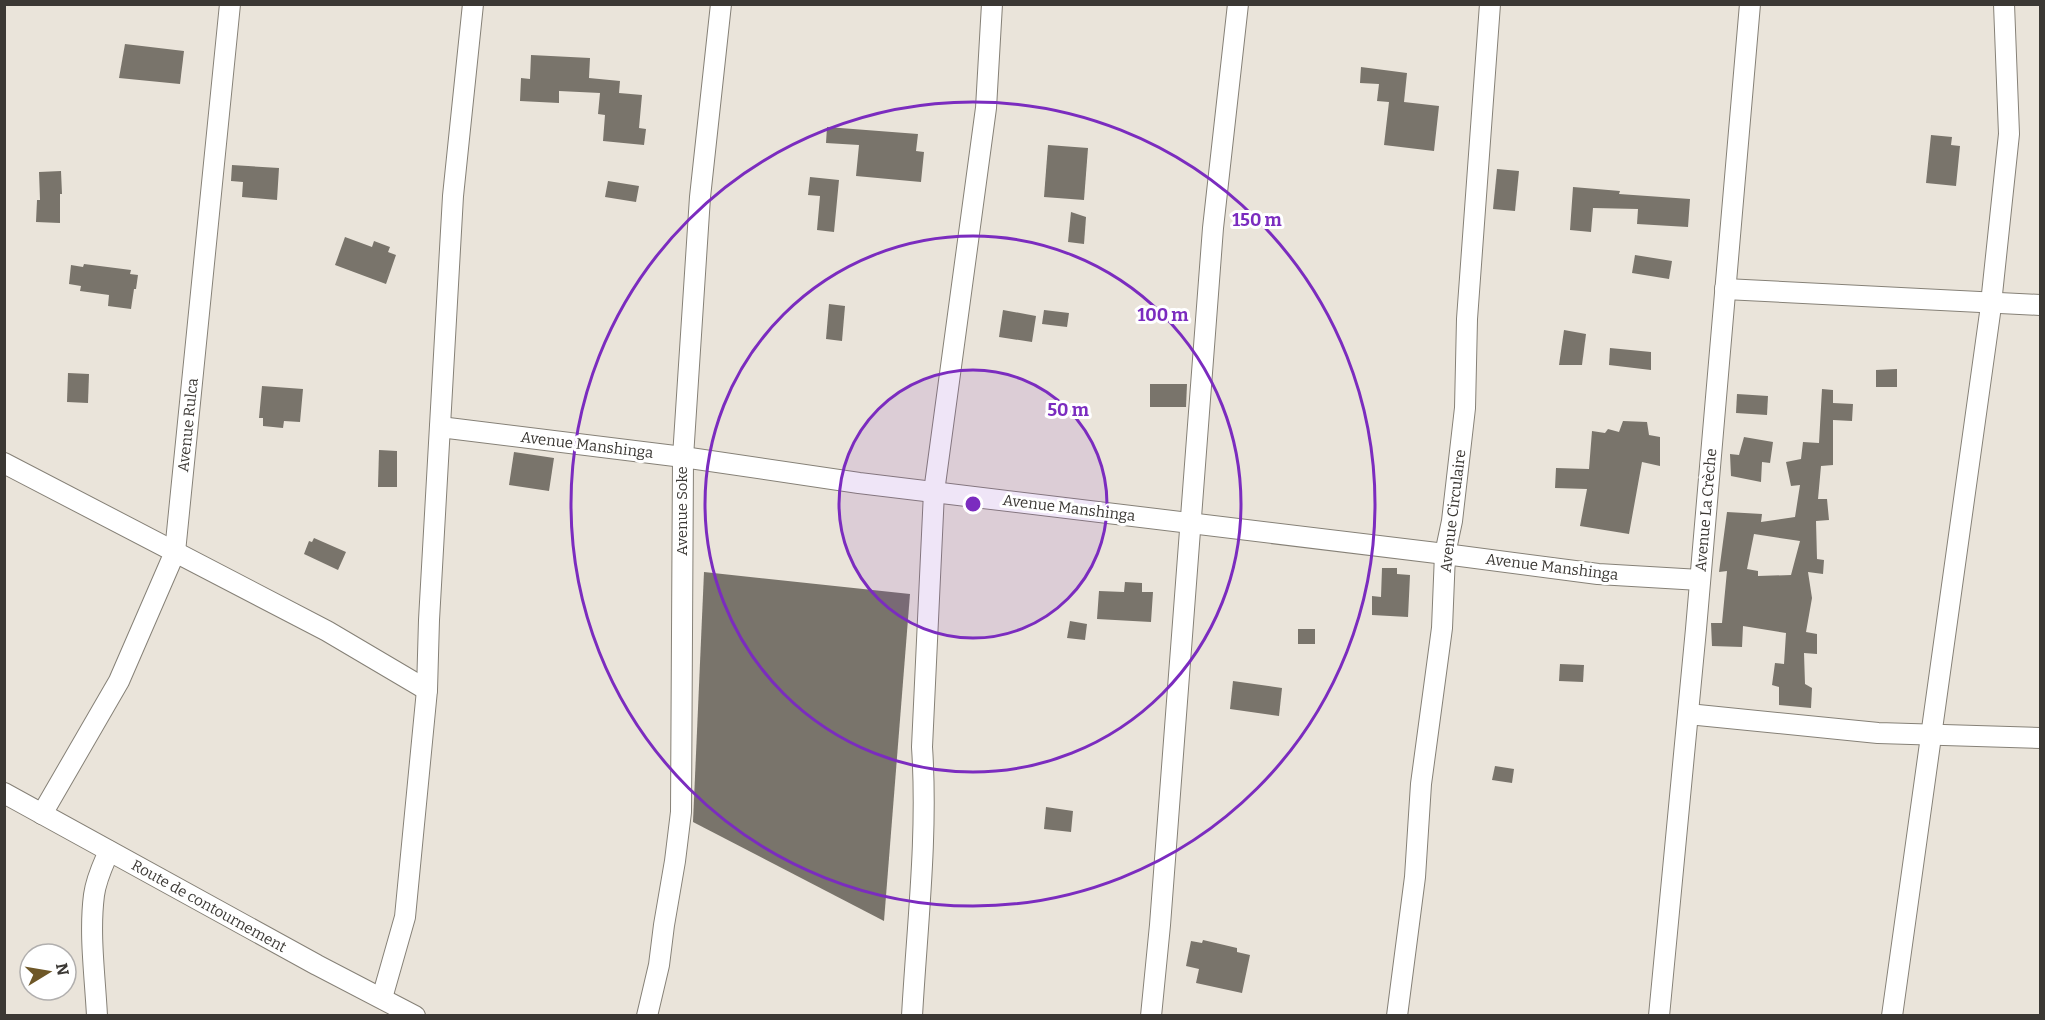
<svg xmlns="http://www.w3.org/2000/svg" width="2045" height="1020" font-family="Bitter,serif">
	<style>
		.building { fill: #79746b; fill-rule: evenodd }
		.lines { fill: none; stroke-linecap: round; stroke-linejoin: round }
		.minor-casing { stroke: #868177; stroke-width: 22 }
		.minor { stroke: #fff; stroke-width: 20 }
		.ring { fill: none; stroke: #7b2cbf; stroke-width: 3 }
		.labels { text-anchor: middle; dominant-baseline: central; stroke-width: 6; stroke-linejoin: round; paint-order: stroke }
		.street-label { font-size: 15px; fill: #3b3834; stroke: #fff }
		.centre { fill: #7b2cbf; stroke: #fff; stroke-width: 3 }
		.ring-label { font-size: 18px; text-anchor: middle; font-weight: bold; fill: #7b2cbf; stroke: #fff; stroke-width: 6; stroke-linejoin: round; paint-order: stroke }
	</style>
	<rect width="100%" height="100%" fill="#eae4da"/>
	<g class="building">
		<path d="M 125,44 L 184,51 L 180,84 L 119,78 Z"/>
		<path d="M 531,55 L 590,58 L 589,78 L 620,81 L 619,93 L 642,95 L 639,128 L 646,129 L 644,145 L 603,141 L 605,115 L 598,114 L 600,93 L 559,91 L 559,103 L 520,101 L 521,78 L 530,79 Z"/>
		<path d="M 1361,67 L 1407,73 L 1404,102 L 1439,106 L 1434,151 L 1384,145 L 1389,102 L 1377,101 L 1379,84 L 1360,83 Z"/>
		<path d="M 827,127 L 918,134 L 916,151 L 924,152 L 921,182 L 856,176 L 859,145 L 826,143 Z"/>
		<path d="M 1931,135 L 1952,137 L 1951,145 L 1960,146 L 1956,186 L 1926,183 Z"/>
		<path d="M 1048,145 L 1088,148 L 1084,200 L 1044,197 Z"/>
		<path d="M 232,165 L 279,168 L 277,200 L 242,197 L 243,182 L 231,181 Z"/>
		<path d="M 1497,169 L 1519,171 L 1515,211 L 1493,209 Z"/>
		<path d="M 61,171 L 62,194 L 60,194 L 60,223 L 36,222 L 37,200 L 40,200 L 39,172 Z"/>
		<path d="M 810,177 L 839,180 L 834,232 L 817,230 L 820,196 L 808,195 Z"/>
		<path d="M 608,181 L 639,186 L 636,202 L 605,197 Z"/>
		<path d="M 1573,187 L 1620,191 L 1619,194 L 1690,199 L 1688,227 L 1637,224 L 1638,209 L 1593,208 L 1591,232 L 1570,230 Z"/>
		<path d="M 1071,212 L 1086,217 L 1084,244 L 1068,242 Z"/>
		<path d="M 345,237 L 372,247 L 374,241 L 390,247 L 388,252 L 396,255 L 386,284 L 335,265 Z"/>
		<path d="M 1635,255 L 1672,261 L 1669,279 L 1632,273 Z"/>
		<path d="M 84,264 L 131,270 L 130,274 L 138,275 L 136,289 L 134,289 L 131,309 L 108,306 L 109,295 L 80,291 L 81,286 L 69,284 L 71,265 L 83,267 Z"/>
		<path d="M 829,304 L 845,306 L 842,341 L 826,339 Z"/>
		<path d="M 1003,310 L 1036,316 L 1032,342 L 999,337 Z"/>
		<path d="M 1044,310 L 1069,313 L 1067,327 L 1042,324 Z"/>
		<path d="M 1564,330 L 1586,334 L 1582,365 L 1559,365 Z"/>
		<path d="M 1610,348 L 1651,352 L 1651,370 L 1609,365 Z"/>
		<path d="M 1897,369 L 1897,387 L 1876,387 L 1876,370 Z"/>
		<path d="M 68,373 L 89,374 L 88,403 L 67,402 Z"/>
		<path d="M 1150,384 L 1187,384 L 1186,407 L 1150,407 Z"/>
		<path d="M 262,386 L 303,389 L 300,422 L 284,421 L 283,428 L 263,426 L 263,418 L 259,418 Z"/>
		<path d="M 1822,389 L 1833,390 L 1833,403 L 1853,404 L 1852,421 L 1833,420 L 1833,465 L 1821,466 L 1818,499 L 1827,499 L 1829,520 L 1816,521 L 1817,559 L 1824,560 L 1823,574 L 1808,572 L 1812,598 L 1806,632 L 1817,634 L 1817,654 L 1804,653 L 1805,684 L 1812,688 L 1811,708 L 1779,705 L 1779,687 L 1772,685 L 1775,663 L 1784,664 L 1786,633 L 1743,626 L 1742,647 L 1712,646 L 1711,623 L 1722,623 L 1727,571 L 1719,572 L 1727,512 L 1762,514 L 1761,522 L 1795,517 L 1800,485 L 1791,486 L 1786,462 L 1801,459 L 1803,442 L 1819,443 ZM 1754,534 L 1800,541 L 1791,575 L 1758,576 L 1758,571 L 1747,569 Z"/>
		<path d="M 1737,394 L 1768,396 L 1767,415 L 1736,413 Z"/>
		<path d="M 1623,421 L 1647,422 L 1649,435 L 1660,437 L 1660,466 L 1642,462 L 1629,534 L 1580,526 L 1587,489 L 1555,488 L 1556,468 L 1589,469 L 1592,431 L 1605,433 L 1608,429 L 1619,432 Z"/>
		<path d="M 1744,437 L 1773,442 L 1770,463 L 1762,462 L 1761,482 L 1731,476 L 1730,454 L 1739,455 Z"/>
		<path d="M 379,450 L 397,451 L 397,487 L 378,487 Z"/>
		<path d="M 514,452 L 554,458 L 549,491 L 509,485 Z"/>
		<path d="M 314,538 L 346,552 L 338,570 L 304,554 L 309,541 L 312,542 Z"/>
		<path d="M 1382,568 L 1397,568 L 1397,574 L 1410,575 L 1408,617 L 1372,615 L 1372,596 L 1381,597 Z"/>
		<path d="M 704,572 L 910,594 L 884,921 L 693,822 Z"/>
		<path d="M 1125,582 L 1142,583 L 1142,592 L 1153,592 L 1151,622 L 1097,619 L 1099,591 L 1124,592 Z"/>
		<path d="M 1070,621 L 1087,624 L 1085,640 L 1067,638 Z"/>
		<rect x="1298" y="629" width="17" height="15"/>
		<path d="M 1560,664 L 1584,665 L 1583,682 L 1559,681 Z"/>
		<path d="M 1233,681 L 1282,688 L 1279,716 L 1230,709 Z"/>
		<path d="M 1495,766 L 1514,769 L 1512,783 L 1492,780 Z"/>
		<path d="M 1046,807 L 1073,811 L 1071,832 L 1044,829 Z"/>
		<path d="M 1203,940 L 1237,948 L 1237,952 L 1250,955 L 1242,993 L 1196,983 L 1199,969 L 1186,966 L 1191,941 L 1202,943 Z"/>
	</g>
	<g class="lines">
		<g class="minor-casing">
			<g id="minor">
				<path d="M 1725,289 L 2040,305"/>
				<path d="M 440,427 L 683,457 L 859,483 L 1445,554 L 1598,574 L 1700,580"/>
				<path d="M 4,463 L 327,631 L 427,690"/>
				<path d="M 1688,714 L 1878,733 L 2040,738"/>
				<path d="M 4,793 L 317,965 L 415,1016"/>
				<path d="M 42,814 L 119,681 L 175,552 L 230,4"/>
				<path d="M 382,998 L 405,917 L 427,690 L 429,620 L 453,196 L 473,4"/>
				<path d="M 97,1016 C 95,976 89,934 94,895 C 96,879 103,865 109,851"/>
				<path d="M 647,1016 L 659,965 L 664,925 L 675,861 L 681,812 L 683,457 L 700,197 L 721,4"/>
				<path d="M 912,1016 C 917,927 928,836 922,747 L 934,492 L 986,108 L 992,4"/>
				<path d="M 1151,1016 L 1160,925 L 1213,228 L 1238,4"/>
				<path d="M 1397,1016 L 1415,877 L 1421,784 L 1442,628 L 1445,554 L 1452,521 L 1465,408 L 1467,319 L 1490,4"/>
				<path d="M 1659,1016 L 1696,629 L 1750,4"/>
				<path d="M 1892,1016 L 1990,313 L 2009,134 L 2004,4"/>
			</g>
		</g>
		<use href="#minor" class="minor"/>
	</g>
	<circle cx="973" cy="504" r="134" fill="#7b2cbf" fill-opacity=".12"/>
	<g class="ring">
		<circle cx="973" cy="504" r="134"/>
		<circle cx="973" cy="504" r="268"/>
		<circle cx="973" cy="504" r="402"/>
	</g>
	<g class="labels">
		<g class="street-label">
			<text transform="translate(188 425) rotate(-84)">Avenue Rulca</text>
			<text transform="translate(587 445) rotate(7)">Avenue Manshinga</text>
			<text transform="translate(1069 508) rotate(7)">Avenue Manshinga</text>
			<text transform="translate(1706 510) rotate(-85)">Avenue La Crèche</text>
			<text transform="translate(682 511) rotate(-90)">Avenue Soke</text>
			<text transform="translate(1453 511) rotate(-83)">Avenue Circulaire</text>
			<text transform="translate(1552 567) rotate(7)">Avenue Manshinga</text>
			<text transform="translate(209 906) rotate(29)">Route de contournement</text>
		</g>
	</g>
	<circle cx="973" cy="504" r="9" class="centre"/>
	<g class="ring-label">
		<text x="1257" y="226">150 m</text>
		<text x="1163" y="321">100 m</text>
		<text x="1068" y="416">50 m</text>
	</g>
	<rect width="2045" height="1020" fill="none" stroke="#3b3834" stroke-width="12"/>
	<g transform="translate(48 972) rotate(79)"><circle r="28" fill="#ffffff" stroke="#b1afae" stroke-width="1.5"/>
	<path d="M0-4.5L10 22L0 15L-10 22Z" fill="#6e5727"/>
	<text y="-9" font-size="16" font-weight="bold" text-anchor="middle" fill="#3b3834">N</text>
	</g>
</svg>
